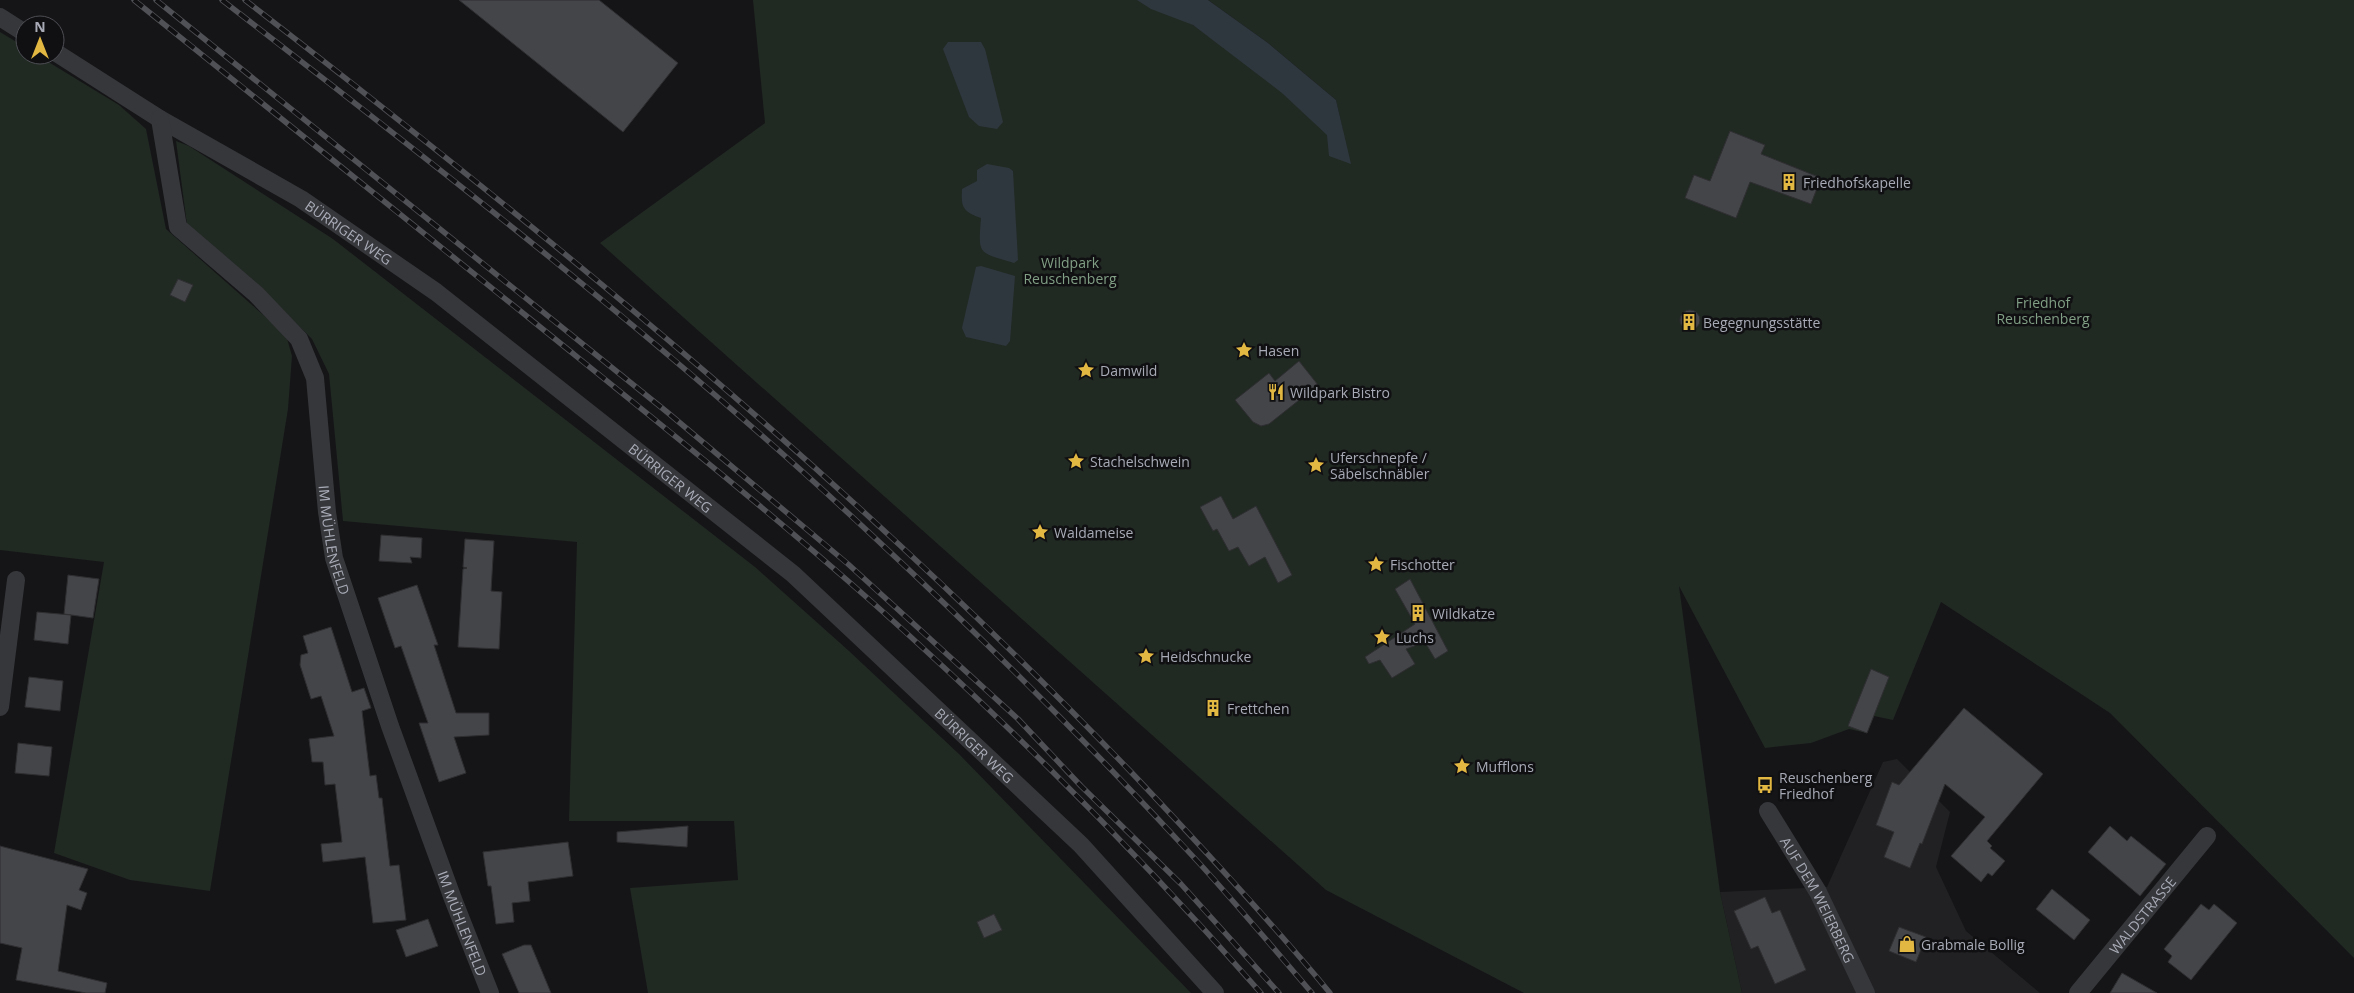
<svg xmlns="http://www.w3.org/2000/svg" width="2354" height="993" font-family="'Open Sans',sans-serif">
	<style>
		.built { fill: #212123 }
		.green { fill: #212923 }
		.water { fill: #2f373e }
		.building { fill: #444549; stroke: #2f2f32 }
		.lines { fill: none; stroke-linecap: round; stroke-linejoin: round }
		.minor { stroke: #36373b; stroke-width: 18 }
		.rail-casing { stroke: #505156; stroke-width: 5.5 }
		.rail { stroke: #101012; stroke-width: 4; stroke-dasharray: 11; stroke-linecap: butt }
		.labels { text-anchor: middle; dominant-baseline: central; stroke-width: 5; stroke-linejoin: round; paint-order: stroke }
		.poi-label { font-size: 14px; fill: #a8abb6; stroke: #101012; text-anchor: start }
		.street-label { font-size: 14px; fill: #a8abb6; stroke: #101012 }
		.park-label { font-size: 14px; fill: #819f85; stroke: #101012 }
	</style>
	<rect width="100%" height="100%" fill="#151517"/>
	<path class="built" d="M 1897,759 L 1950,812 L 1936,867 L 1966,931 L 2040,993 L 1742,993 L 1720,892 L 1827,887 L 1883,762 Z"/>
	<g class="green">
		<path d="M 753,0 L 1148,0 L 1193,25 L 1343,131 L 1336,100 L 1268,43 L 1208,0 L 2354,0 L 2354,958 L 2110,713 L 1941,602 L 1893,720 L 1874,716 L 1867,733 L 1849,729 L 1811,743 L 1765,748 L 1679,586 L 1720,892 L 1742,993 L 1524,993 L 1326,890 L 600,243 L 765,123 Z"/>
		<path d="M 0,32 L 25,47 L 25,55 L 37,55 L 119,105 L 146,129 L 166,229 L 286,335 L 292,356 L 288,409 L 210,891 L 130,880 L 54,853 L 104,562 L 0,550 Z"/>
		<path d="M 176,141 L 189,146 L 333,239 L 755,567 L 849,651 L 959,754 L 1191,993 L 648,993 L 630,888 L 738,880 L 734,821 L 569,821 L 577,542 L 343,521 L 329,374 L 312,339 L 274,301 L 187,225 Z"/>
	</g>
	<g class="water">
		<path d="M 1137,0 L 1208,0 L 1268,43 L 1336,100 L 1351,164 L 1329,156 L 1327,135 L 1282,93 L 1193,25 L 1151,9 Z"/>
		<path d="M 948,42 L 981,42 L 985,49 L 1003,122 L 997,129 L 979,126 L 969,117 L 943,49 Z"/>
		<path d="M 987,164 L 1009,168 L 1013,171 L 1018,260 L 1014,263 C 978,252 978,256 981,218 C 963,211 961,208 962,189 L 977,181 L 977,170 Z"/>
		<path d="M 981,266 L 1015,276 L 1010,341 L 1006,346 L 966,337 L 962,328 L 976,267 Z"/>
	</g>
	<g class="building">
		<path d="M 459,0 L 599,0 L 678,63 L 623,132 Z"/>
		<path d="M 1730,131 L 1765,145 L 1761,154 L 1821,178 L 1811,204 L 1750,182 L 1736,218 L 1685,198 L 1694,175 L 1710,181 Z"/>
		<path d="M 178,279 L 193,285 L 185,302 L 170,295 Z"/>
		<circle cx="1690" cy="320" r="10"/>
		<path d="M 1299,361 L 1318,385 L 1269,424 L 1261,426 L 1253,422 L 1235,400 L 1269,373 L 1275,381 Z"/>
		<path d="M 1221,496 L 1233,519 L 1256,506 L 1292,575 L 1278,583 L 1265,557 L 1249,566 L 1238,547 L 1229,551 L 1217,529 L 1213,531 L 1200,507 Z"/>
		<path d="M 381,535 L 422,538 L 421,558 L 410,557 L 412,563 L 379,561 Z"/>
		<path d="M 465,539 L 494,541 L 491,591 L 502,592 L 499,649 L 458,647 L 463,569 L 467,568 L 463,567 Z"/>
		<path d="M 68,575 L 99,579 L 93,618 L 64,614 Z"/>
		<path d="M 1410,579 L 1448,651 L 1435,659 L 1425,642 L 1406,649 L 1415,664 L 1392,678 L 1380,660 L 1369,664 L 1365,657 L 1415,624 L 1395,589 Z"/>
		<path d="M 417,585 L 438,645 L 434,645 L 456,713 L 489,713 L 489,735 L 454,737 L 466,773 L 439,782 L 419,723 L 428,723 L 401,646 L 395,648 L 378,598 Z"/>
		<path d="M 37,612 L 71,615 L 68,644 L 34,640 Z"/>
		<path d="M 331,627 L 352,692 L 364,688 L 371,708 L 362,711 L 370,776 L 376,775 L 379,798 L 382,798 L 390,866 L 399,865 L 406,920 L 373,923 L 365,857 L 323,862 L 321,844 L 342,842 L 335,784 L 325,785 L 323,762 L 312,762 L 309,739 L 334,736 L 321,696 L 311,699 L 300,665 L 301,655 L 308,653 L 303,636 Z"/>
		<path d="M 1871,669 L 1889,677 L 1867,733 L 1848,726 Z"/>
		<path d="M 29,677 L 63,681 L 60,711 L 25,707 Z"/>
		<path d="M 1964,708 L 2043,774 L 1987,841 L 1992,846 L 1990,848 L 2005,861 L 1992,876 L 1988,873 L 1981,882 L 1951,856 L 1985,817 L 1945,784 L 1922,844 L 1920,843 L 1910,868 L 1884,857 L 1894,832 L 1876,825 L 1892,782 L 1899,785 Z"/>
		<path d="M 18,743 L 52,747 L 49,776 L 15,773 Z"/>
		<path d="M 688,826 L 687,847 L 617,842 L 617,832 Z"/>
		<path d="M 2110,826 L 2127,841 L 2131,836 L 2166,864 L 2140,896 L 2088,852 Z"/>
		<path d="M 568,842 L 573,876 L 528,882 L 530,901 L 512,903 L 514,922 L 496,924 L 491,886 L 488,886 L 483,852 Z"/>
		<path d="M 0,846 L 88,869 L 79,890 L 87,893 L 81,910 L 67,905 L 58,971 L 107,983 L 105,993 L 86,993 L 16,980 L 22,948 L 0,943 Z"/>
		<path d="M 2052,889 L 2090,920 L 2074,940 L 2036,909 Z"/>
		<path d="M 1765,897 L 1772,913 L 1780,910 L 1806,970 L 1775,984 L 1758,946 L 1751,949 L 1734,911 Z"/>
		<path d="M 2201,904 L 2209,910 L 2214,904 L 2237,923 L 2191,980 L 2168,962 L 2172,956 L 2164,949 Z"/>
		<path d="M 994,914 L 1002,930 L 984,938 L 977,922 Z"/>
		<path d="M 428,919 L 438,946 L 406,957 L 396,930 Z"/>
		<path d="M 1899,927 L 1926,937 L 1916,962 L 1889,951 Z"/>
		<path d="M 524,945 L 531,945 L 551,993 L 519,993 L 502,954 Z"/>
		<path d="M 2122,973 L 2157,993 L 2110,993 Z"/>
	</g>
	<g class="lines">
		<g class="minor">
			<path d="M 0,17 L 25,33"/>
			<path id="s1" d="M 55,52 L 160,119 L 301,199 L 436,292 L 793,574 L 1081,845 L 1215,993"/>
			<path id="s2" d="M 160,119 L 178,227 L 256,294 L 299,339 L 315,378 L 327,512 L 334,558 L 390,726 L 453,899 L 490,993"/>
			<path d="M 0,707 L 16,580"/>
			<path id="s3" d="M 1768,811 L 1818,892 L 1866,993"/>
			<path id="s4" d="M 2078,993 L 2207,836"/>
		</g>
		<g class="rail-casing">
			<g id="rail">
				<path d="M 134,0 C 266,106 397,212 529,318 C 644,411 761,504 872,602 C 1009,724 1140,855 1261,993"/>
				<path d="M 156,0 L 667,412 L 848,564 L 1018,719 L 1081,786 L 1181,884 L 1279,993"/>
				<path d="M 222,0 C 444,172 670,346 875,538 C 988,643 1096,751 1200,864 C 1238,906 1275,950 1312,993"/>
				<path d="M 245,0 C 557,241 858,487 1132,773 C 1200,845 1267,917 1330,993"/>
			</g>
		</g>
		<use href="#rail" class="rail"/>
	</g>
	<defs>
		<g id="building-bare" transform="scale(1.35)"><path d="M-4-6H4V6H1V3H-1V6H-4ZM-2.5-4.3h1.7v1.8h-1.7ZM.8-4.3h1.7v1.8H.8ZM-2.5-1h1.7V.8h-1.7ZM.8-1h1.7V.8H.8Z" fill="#e2b742" stroke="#101012" stroke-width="2.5" paint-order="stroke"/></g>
		<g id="sight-bare" transform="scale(1.35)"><path d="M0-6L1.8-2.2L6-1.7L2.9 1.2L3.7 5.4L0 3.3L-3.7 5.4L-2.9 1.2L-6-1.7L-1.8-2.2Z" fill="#e2b742" stroke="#101012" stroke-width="2.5" paint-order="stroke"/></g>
		<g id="restaurant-bare" transform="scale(1.35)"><path d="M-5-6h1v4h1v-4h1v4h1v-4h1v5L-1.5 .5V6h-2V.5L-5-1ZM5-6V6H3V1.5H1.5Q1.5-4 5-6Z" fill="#e2b742" stroke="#101012" stroke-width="2.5" paint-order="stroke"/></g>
		<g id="bus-bare" transform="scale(1.35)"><path d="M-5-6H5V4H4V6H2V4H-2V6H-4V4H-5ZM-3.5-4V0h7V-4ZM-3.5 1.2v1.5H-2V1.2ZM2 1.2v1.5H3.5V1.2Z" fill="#e2b742" stroke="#101012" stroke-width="2.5" paint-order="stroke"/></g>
		<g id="shop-bare" transform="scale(1.35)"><path d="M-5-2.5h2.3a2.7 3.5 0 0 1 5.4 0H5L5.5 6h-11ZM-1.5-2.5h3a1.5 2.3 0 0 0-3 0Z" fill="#e2b742" stroke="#101012" stroke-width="2.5" paint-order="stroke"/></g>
	</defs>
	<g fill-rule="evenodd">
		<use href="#building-bare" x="1789" y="182"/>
		<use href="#building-bare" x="1689" y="322"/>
		<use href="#sight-bare" x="1244" y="350"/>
		<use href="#sight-bare" x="1086" y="370"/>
		<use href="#restaurant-bare" x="1276" y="392"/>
		<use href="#sight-bare" x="1076" y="461"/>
		<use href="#sight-bare" x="1316" y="465"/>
		<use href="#sight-bare" x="1040" y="532"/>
		<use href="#sight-bare" x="1376" y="564"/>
		<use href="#building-bare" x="1418" y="613"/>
		<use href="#sight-bare" x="1382" y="637"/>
		<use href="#sight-bare" x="1146" y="656"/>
		<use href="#building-bare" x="1213" y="708"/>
		<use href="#sight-bare" x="1462" y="766"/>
		<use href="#bus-bare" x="1765" y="785"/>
		<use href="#shop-bare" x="1907" y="944"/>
	</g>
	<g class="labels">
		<g class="poi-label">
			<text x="1803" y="182">Friedhofskapelle</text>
			<text x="1703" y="322">Begegnungsstätte</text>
			<text x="1258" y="350">Hasen</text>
			<text x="1100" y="370">Damwild</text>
			<text x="1290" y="392">Wildpark Bistro</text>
			<text x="1330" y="457">Uferschnepfe /<tspan x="1330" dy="16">Säbelschnäbler</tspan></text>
			<text x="1090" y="461">Stachelschwein</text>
			<text x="1054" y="532">Waldameise</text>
			<text x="1390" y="564">Fischotter</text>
			<text x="1432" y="613">Wildkatze</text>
			<text x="1396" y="637">Luchs</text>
			<text x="1160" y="656">Heidschnucke</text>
			<text x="1227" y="708">Frettchen</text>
			<text x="1476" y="766">Mufflons</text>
			<text x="1779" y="777">Reuschenberg<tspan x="1779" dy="16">Friedhof</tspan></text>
			<text x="1921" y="944">Grabmale Bollig</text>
		</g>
		<g class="street-label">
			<text stroke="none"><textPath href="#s1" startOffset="345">BÜRRIGER WEG</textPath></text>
			<text stroke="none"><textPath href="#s1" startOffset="750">BÜRRIGER WEG</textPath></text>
			<text stroke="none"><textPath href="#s2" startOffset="480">IM MÜHLENFELD</textPath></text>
			<text stroke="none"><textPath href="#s1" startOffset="1155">BÜRRIGER WEG</textPath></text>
			<text stroke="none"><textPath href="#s3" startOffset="102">AUF DEM WEIERBERG</textPath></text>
			<text stroke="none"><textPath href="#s4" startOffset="101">WALDSTRASSE</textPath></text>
			<text stroke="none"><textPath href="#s2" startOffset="885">IM MÜHLENFELD</textPath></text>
		</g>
		<g class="park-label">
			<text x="1070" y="262">Wildpark<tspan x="1070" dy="16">Reuschenberg</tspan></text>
			<text x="2043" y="302">Friedhof<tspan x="2043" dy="16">Reuschenberg</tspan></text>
		</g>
	</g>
	<g transform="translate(40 40)"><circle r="24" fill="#101012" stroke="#4d4e54"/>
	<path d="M0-4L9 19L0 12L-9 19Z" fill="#e2b742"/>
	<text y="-8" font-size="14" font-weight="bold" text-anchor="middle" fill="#a8abb6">N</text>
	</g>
</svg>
